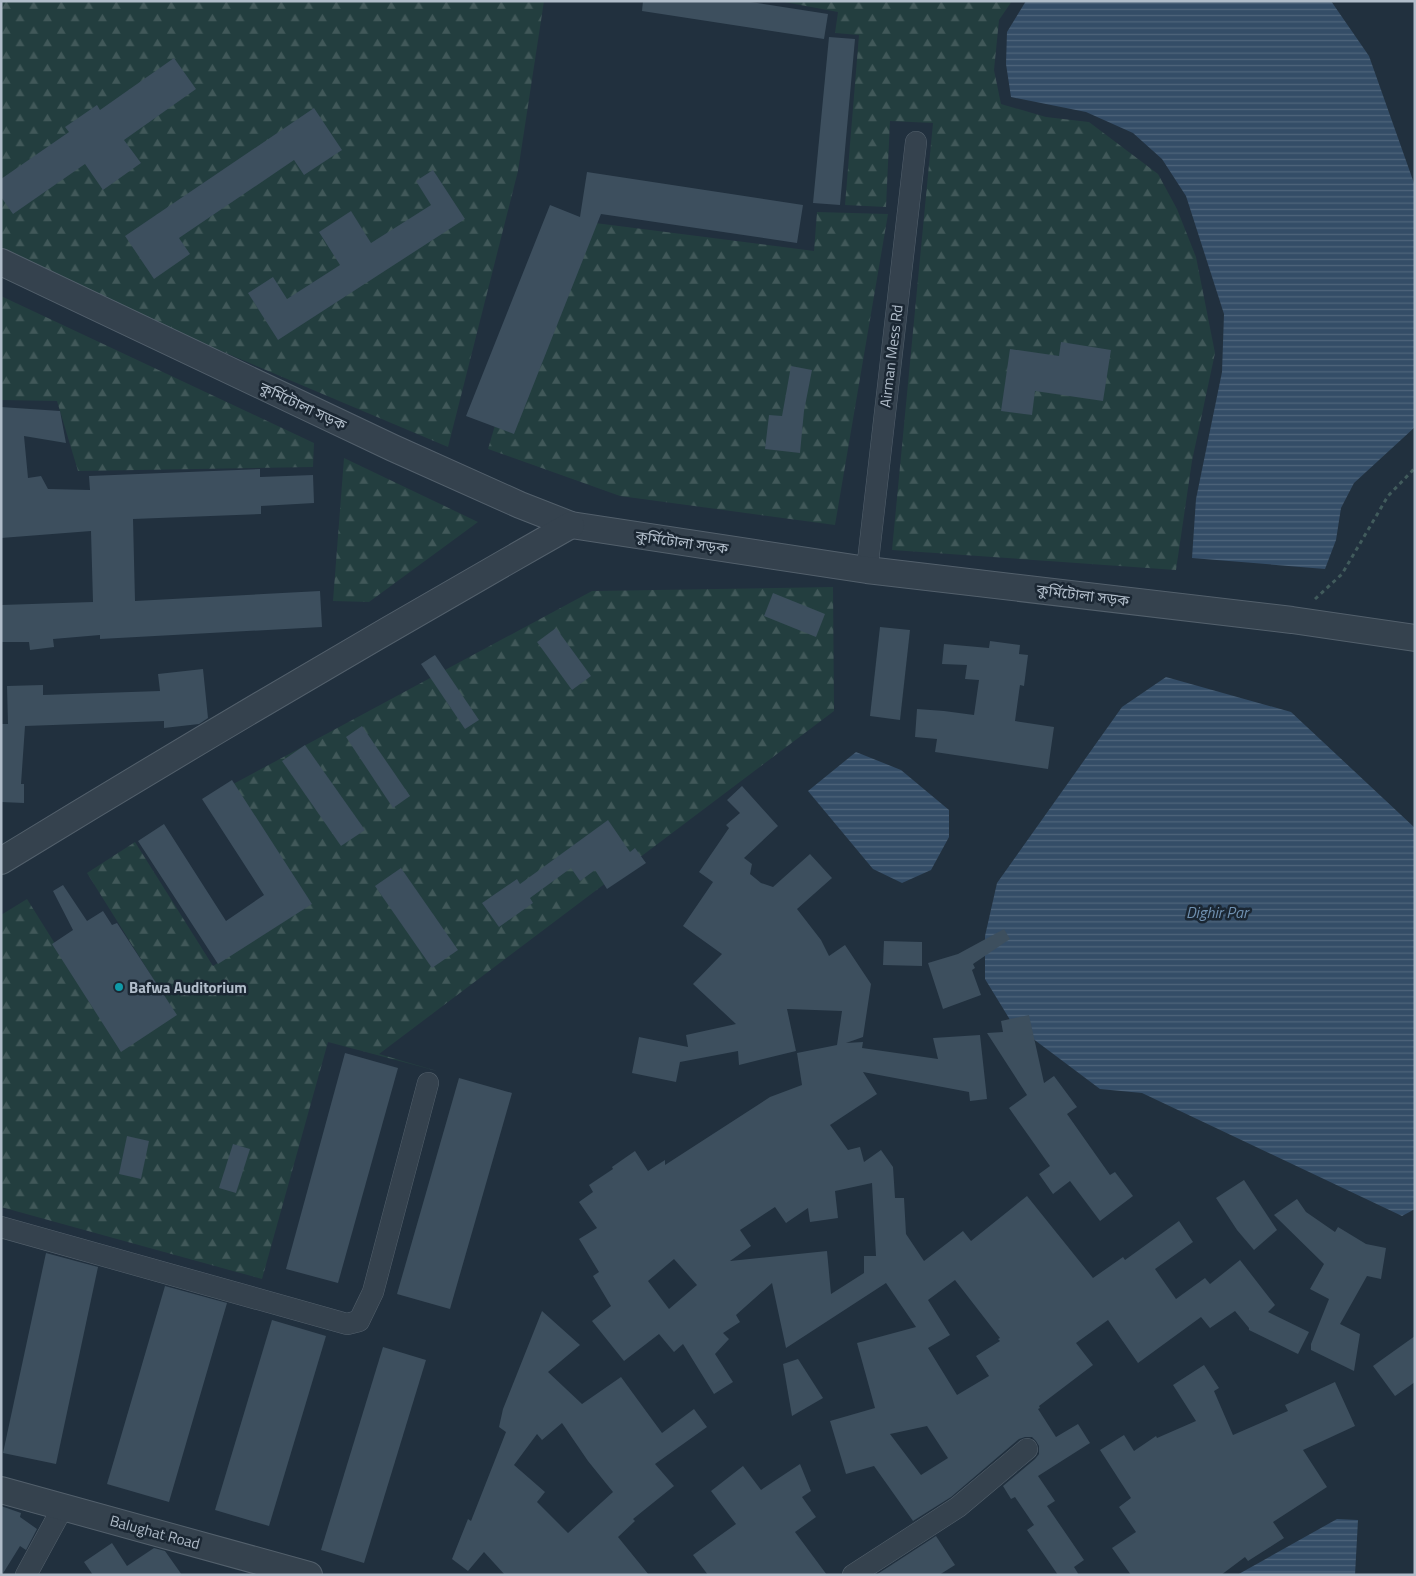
<svg xmlns="http://www.w3.org/2000/svg" width="1416" height="1576" font-family="'Titillium Web','Noto Sans Bengali',sans-serif">
	<style>
		.forest { fill: url(#forest-firs) }
		.water { fill: url(#water-rules) }
		.building { fill: #3d4f5e; fill-rule: evenodd }
		.lines { fill: none; stroke-linecap: round; stroke-linejoin: round }
		.minor-casing { stroke: #53606c; stroke-width: 22 }
		.tertiary-casing { stroke: #53606c; stroke-width: 28 }
		.path { stroke: #415b5c; stroke-width: 3; stroke-dasharray: 4 4; stroke-linecap: butt }
		.minor { stroke: #35424e; stroke-width: 21 }
		.tertiary { stroke: #35424e; stroke-width: 26 }
		.culture-dot { fill: #0f9aa8; stroke: #1b2733; stroke-width: 2 }
		.labels { text-anchor: middle; dominant-baseline: central; stroke-width: 5; stroke-linejoin: round; paint-order: stroke }
		.street-label { font-size: 15px; fill: #b1bdca; stroke: #1b2733 }
		.poi-label { font-size: 15px; font-weight: bold; fill: #b1bdca; stroke: #1b2733; text-anchor: start }
		.water-label { font-size: 16px; font-style: italic; fill: #6f90b0; stroke: #1b2733 }
	</style>
	<defs>
		<pattern id="forest-firs" width="22" height="20" patternUnits="userSpaceOnUse" patternTransform="scale(1.25)"><rect width="22" height="20" fill="#233e3f"/><path d="M5 1l3.5 6h-7zM16 11l3.5 6h-7z" fill="#415859"/></pattern>
		<pattern id="water-rules" width="6" height="5" patternUnits="userSpaceOnUse" patternTransform="scale(1.25)"><rect width="6" height="5" fill="#344d67"/><path d="M0 2.5h6" fill="none" stroke="#4f657b"/></pattern>
	</defs>
	<rect width="100%" height="100%" fill="#21303e"/>
	<g class="forest">
		<path d="M 1,1 L 544,1 L 518,171 L 448,447 L 162,326 L 1,247 Z"/>
		<path d="M 779,1 L 1012,1 L 999,20 L 994,70 L 1001,104 L 1046,117 L 1089,122 L 1158,174 L 1177,209 L 1196,257 L 1215,353 L 1192,461 L 1176,570 L 892,550 L 933,123 L 890,121 L 886,207 L 845,205 L 859,35 L 835,33 L 838,12 Z"/>
		<path d="M 817,212 L 888,214 L 835,525 L 620,496 L 488,449 L 556,218 L 814,251 Z"/>
		<path d="M 1,296 L 314,443 L 313,467 L 78,471 L 57,401 L 1,400 Z"/>
		<path d="M 344,458 L 478,522 L 369,602 L 333,601 Z"/>
		<path d="M 833,587 L 834,711 L 379,1054 L 437,1071 L 328,1042 L 262,1279 L 1,1207 L 1,915 L 27,899 L 119,1046 L 174,1012 L 87,873 L 135,842 L 213,966 L 280,924 L 211,796 L 592,591 Z"/>
	</g>
	<g class="water">
		<path d="M 1026,1 L 1331,1 L 1369,56 L 1415,186 L 1415,427 L 1354,483 L 1341,508 L 1336,540 L 1325,569 L 1192,558 L 1196,499 L 1222,372 L 1224,314 L 1186,196 L 1162,159 L 1133,133 L 1086,112 L 1011,97 L 1006,64 L 1007,32 Z"/>
		<path d="M 1166,677 L 1291,712 L 1415,828 L 1415,1209 L 1402,1216 L 1142,1093 L 1100,1089 L 1012,1023 L 985,979 L 985,936 L 997,883 L 1122,707 Z"/>
		<path d="M 856,752 L 901,770 L 949,810 L 949,837 L 931,870 L 902,883 L 873,869 L 808,791 Z"/>
		<path d="M 1337,1519 L 1358,1520 L 1355,1575 L 1237,1575 Z"/>
	</g>
	<g class="building">
		<path d="M 643,1 L 744,1 L 828,14 L 824,39 L 642,11 Z"/>
		<path d="M 829,37 L 855,39 L 840,205 L 813,203 Z"/>
		<path d="M 174,58 L 196,89 L 124,140 L 141,163 L 103,190 L 85,164 L 13,214 L 1,197 L 1,179 L 69,132 L 65,127 L 97,105 L 100,110 Z"/>
		<path d="M 314,108 L 342,150 L 304,175 L 294,160 L 179,238 L 190,254 L 154,279 L 125,236 Z"/>
		<path d="M 433,170 L 465,219 L 278,340 L 248,293 L 273,277 L 287,299 L 340,265 L 319,232 L 351,211 L 371,243 L 431,205 L 416,181 Z"/>
		<path d="M 587,172 L 803,205 L 797,243 L 601,214 L 514,434 L 466,416 L 550,205 L 580,217 Z"/>
		<path d="M 1061,342 L 1111,350 L 1103,401 L 1035,391 L 1032,415 L 1001,411 L 1010,349 L 1059,356 Z"/>
		<path d="M 791,366 L 812,370 L 804,411 L 800,453 L 765,449 L 769,415 L 782,416 Z"/>
		<path d="M 1,407 L 60,411 L 66,443 L 24,436 L 28,478 L 41,476 L 48,489 L 90,490 L 89,476 L 260,469 L 260,477 L 313,475 L 314,503 L 261,506 L 261,514 L 133,519 L 135,601 L 320,591 L 322,627 L 100,639 L 100,635 L 53,639 L 54,647 L 30,650 L 29,642 L 1,642 L 1,605 L 93,602 L 91,531 L 1,538 Z"/>
		<path d="M 773,593 L 825,614 L 816,637 L 764,616 Z"/>
		<path d="M 880,627 L 910,630 L 900,720 L 870,716 Z"/>
		<path d="M 556,628 L 591,676 L 572,690 L 537,642 Z"/>
		<path d="M 990,641 L 1020,645 L 1019,654 L 1028,655 L 1024,686 L 1020,685 L 1015,721 L 1054,727 L 1048,769 L 935,752 L 937,739 L 915,737 L 917,709 L 944,711 L 974,715 L 979,680 L 965,679 L 967,665 L 942,664 L 944,644 L 989,648 Z"/>
		<path d="M 435,655 L 479,720 L 465,729 L 421,664 Z"/>
		<path d="M 203,669 L 208,718 L 199,724 L 164,728 L 164,721 L 25,726 L 21,784 L 24,784 L 24,803 L 1,802 L 1,724 L 8,724 L 7,686 L 43,685 L 43,695 L 160,691 L 158,674 Z"/>
		<path d="M 362,726 L 410,796 L 393,808 L 346,737 Z"/>
		<path d="M 305,745 L 365,830 L 341,846 L 282,761 Z"/>
		<path d="M 232,780 L 312,904 L 218,964 L 138,841 L 164,824 L 226,921 L 264,895 L 202,799 Z"/>
		<path d="M 742,786 L 778,826 L 744,858 L 752,864 L 750,874 L 761,883 L 773,887 L 810,854 L 832,878 L 797,909 L 821,940 L 829,956 L 845,945 L 871,984 L 863,1037 L 846,1043 L 863,1042 L 862,1048 L 938,1059 L 933,1038 L 980,1035 L 987,1099 L 970,1101 L 969,1092 L 863,1072 L 877,1094 L 830,1125 L 848,1150 L 860,1147 L 864,1162 L 881,1150 L 893,1167 L 895,1198 L 904,1198 L 906,1234 L 924,1261 L 963,1231 L 971,1241 L 1027,1196 L 1093,1278 L 1123,1257 L 1125,1260 L 1179,1221 L 1193,1242 L 1155,1269 L 1176,1299 L 1205,1278 L 1210,1284 L 1240,1260 L 1275,1305 L 1268,1312 L 1309,1332 L 1298,1354 L 1249,1330 L 1249,1328 L 1235,1311 L 1210,1328 L 1201,1317 L 1138,1363 L 1108,1320 L 1076,1343 L 1093,1365 L 1039,1406 L 1040,1408 L 1038,1409 L 1056,1437 L 1078,1424 L 1090,1443 L 1038,1476 L 1055,1501 L 1047,1506 L 1084,1560 L 1074,1567 L 1079,1575 L 1058,1575 L 1027,1530 L 1034,1525 L 1015,1497 L 1011,1499 L 1003,1486 L 1035,1459 L 1039,1454 L 1039,1446 L 1036,1441 L 1032,1437 L 1025,1437 L 1019,1439 L 951,1497 L 913,1521 L 874,1466 L 846,1474 L 830,1421 L 875,1408 L 857,1343 L 916,1327 L 886,1283 L 786,1348 L 772,1283 L 736,1315 L 740,1322 L 723,1333 L 729,1339 L 715,1354 L 733,1382 L 714,1394 L 683,1344 L 674,1352 L 659,1334 L 624,1361 L 592,1321 L 611,1306 L 593,1276 L 599,1272 L 579,1239 L 597,1228 L 579,1202 L 593,1192 L 589,1185 L 613,1169 L 612,1167 L 635,1151 L 648,1171 L 665,1160 L 665,1165 L 770,1097 L 802,1085 L 797,1053 L 837,1045 L 842,1011 L 787,1009 L 796,1051 L 739,1065 L 738,1051 L 680,1062 L 676,1082 L 632,1073 L 639,1037 L 688,1047 L 686,1035 L 736,1024 L 693,984 L 722,954 L 683,926 L 713,882 L 699,872 L 729,828 L 726,825 L 740,813 L 727,800 ZM 872,1183 L 876,1256 L 864,1256 L 864,1273 L 831,1294 L 827,1251 L 730,1261 L 751,1246 L 740,1230 L 775,1207 L 786,1223 L 808,1208 L 810,1222 L 838,1218 L 835,1191 ZM 674,1259 L 697,1285 L 669,1309 L 648,1281 ZM 955,1280 L 1000,1338 L 998,1339 L 1000,1341 L 976,1356 L 989,1376 L 957,1395 L 928,1348 L 950,1335 L 928,1300 ZM 927,1426 L 948,1458 L 921,1475 L 890,1434 Z"/>
		<path d="M 608,820 L 630,852 L 635,848 L 646,863 L 607,889 L 595,870 L 580,881 L 571,868 L 530,898 L 533,903 L 499,927 L 482,903 L 517,879 L 520,884 Z"/>
		<path d="M 401,868 L 458,950 L 432,968 L 375,886 Z"/>
		<path d="M 63,885 L 87,921 L 103,911 L 112,925 L 117,923 L 177,1015 L 121,1052 L 52,944 L 73,930 L 53,891 Z"/>
		<path d="M 1004,929 L 1010,939 L 973,964 L 975,968 L 972,970 L 981,995 L 943,1009 L 928,963 L 958,954 Z"/>
		<path d="M 884,941 L 922,942 L 922,966 L 883,965 Z"/>
		<path d="M 1029,1015 L 1044,1083 L 1054,1076 L 1077,1107 L 1067,1114 L 1110,1175 L 1115,1172 L 1133,1196 L 1100,1221 L 1070,1181 L 1053,1194 L 1039,1174 L 1050,1166 L 1009,1108 L 1027,1095 L 987,1033 L 1003,1032 L 1001,1021 Z"/>
		<path d="M 345,1053 L 398,1068 L 338,1283 L 286,1269 Z"/>
		<path d="M 459,1078 L 512,1093 L 450,1309 L 397,1294 Z"/>
		<path d="M 127,1136 L 149,1141 L 141,1179 L 119,1174 Z"/>
		<path d="M 233,1144 L 250,1149 L 236,1193 L 219,1188 Z"/>
		<path d="M 1244,1180 L 1277,1230 L 1254,1250 L 1237,1230 L 1216,1198 Z"/>
		<path d="M 1297,1199 L 1306,1212 L 1335,1232 L 1338,1227 L 1366,1244 L 1386,1248 L 1381,1279 L 1367,1276 L 1340,1324 L 1360,1334 L 1354,1371 L 1311,1350 L 1311,1344 L 1329,1299 L 1310,1289 L 1324,1264 L 1274,1215 Z"/>
		<path d="M 46,1253 L 98,1267 L 56,1464 L 3,1453 Z"/>
		<path d="M 165,1286 L 227,1303 L 169,1502 L 107,1484 Z"/>
		<path d="M 542,1311 L 580,1345 L 548,1372 L 582,1404 L 621,1377 L 662,1433 L 694,1409 L 707,1427 L 655,1464 L 674,1486 L 633,1519 L 635,1521 L 618,1537 L 649,1575 L 505,1575 L 484,1552 L 468,1571 L 452,1559 L 468,1519 L 471,1521 L 506,1432 L 499,1427 L 503,1409 ZM 562,1423 L 588,1461 L 613,1492 L 568,1533 L 537,1502 L 545,1492 L 514,1465 L 537,1434 L 542,1440 Z"/>
		<path d="M 272,1320 L 326,1336 L 269,1526 L 215,1510 Z"/>
		<path d="M 1415,1336 L 1415,1382 L 1395,1396 L 1373,1366 Z"/>
		<path d="M 383,1347 L 426,1360 L 364,1563 L 321,1550 Z"/>
		<path d="M 798,1359 L 823,1398 L 792,1416 L 783,1364 Z"/>
		<path d="M 1204,1365 L 1219,1388 L 1214,1391 L 1233,1435 L 1288,1411 L 1285,1405 L 1335,1382 L 1355,1426 L 1303,1450 L 1327,1487 L 1273,1522 L 1284,1538 L 1248,1561 L 1245,1557 L 1221,1575 L 1131,1575 L 1112,1548 L 1136,1532 L 1119,1507 L 1131,1498 L 1100,1450 L 1124,1435 L 1134,1451 L 1156,1436 L 1157,1438 L 1196,1421 L 1173,1385 Z"/>
		<path d="M 800,1464 L 811,1491 L 802,1497 L 816,1517 L 795,1532 L 827,1575 L 708,1575 L 693,1555 L 736,1524 L 711,1491 L 743,1466 L 761,1490 Z"/>
		<path d="M 1,1506 L 21,1513 L 20,1517 L 37,1529 L 26,1550 L 20,1546 L 2,1575 Z"/>
		<path d="M 936,1536 L 955,1565 L 939,1575 L 876,1575 Z"/>
		<path d="M 112,1543 L 127,1566 L 154,1548 L 165,1551 L 182,1575 L 93,1575 L 84,1562 Z"/>
	</g>
	<g class="lines">
		<g class="minor-casing">
			<g id="minor">
				<path d="M 867,570 L 916,142"/>
				<path d="M 1,1227 L 347,1324 L 359,1321 L 373,1292 L 428,1083"/>
				<path d="M 26,1575 L 63,1507"/>
				<path d="M 853,1575 L 958,1507 L 1027,1449"/>
			</g>
		</g>
		<g class="tertiary-casing">
			<g id="tertiary">
				<path d="M 1,262 L 393,448 L 520,505 L 571,525 L 867,570 L 1292,620 L 1415,638"/>
				<path d="M 1,861 C 189,746 379,634 571,525"/>
				<path d="M 1,1490 L 309,1575"/>
			</g>
		</g>
		<path class="path" d="M 1315,599 L 1342,574 L 1388,496 L 1415,468"/>
		<use href="#minor" class="minor"/>
		<use href="#tertiary" class="tertiary"/>
	</g>
	<circle class="culture-dot" cx="119" cy="987" r="5"/>
	<g class="labels">
		<g class="street-label">
			<text transform="translate(891 356) rotate(-83)">Airman Mess Rd</text>
			<text transform="translate(303 406) rotate(25)">কুর্মিটোলা সড়ক</text>
			<text transform="translate(682 542) rotate(8)">কুর্মিটোলা সড়ক</text>
			<text transform="translate(1083 595) rotate(7)">কুর্মিটোলা সড়ক</text>
			<text transform="translate(155 1532) rotate(15)">Balughat Road</text>
		</g>
		<g class="poi-label">
			<text x="129" y="987">Bafwa Auditorium</text>
		</g>
		<g class="water-label">
			<text x="1217" y="912">Dighir Par</text>
		</g>
	</g>
	<rect width="1416" height="1576" fill="none" stroke="#b1bdca" stroke-width="5"/>
</svg>
